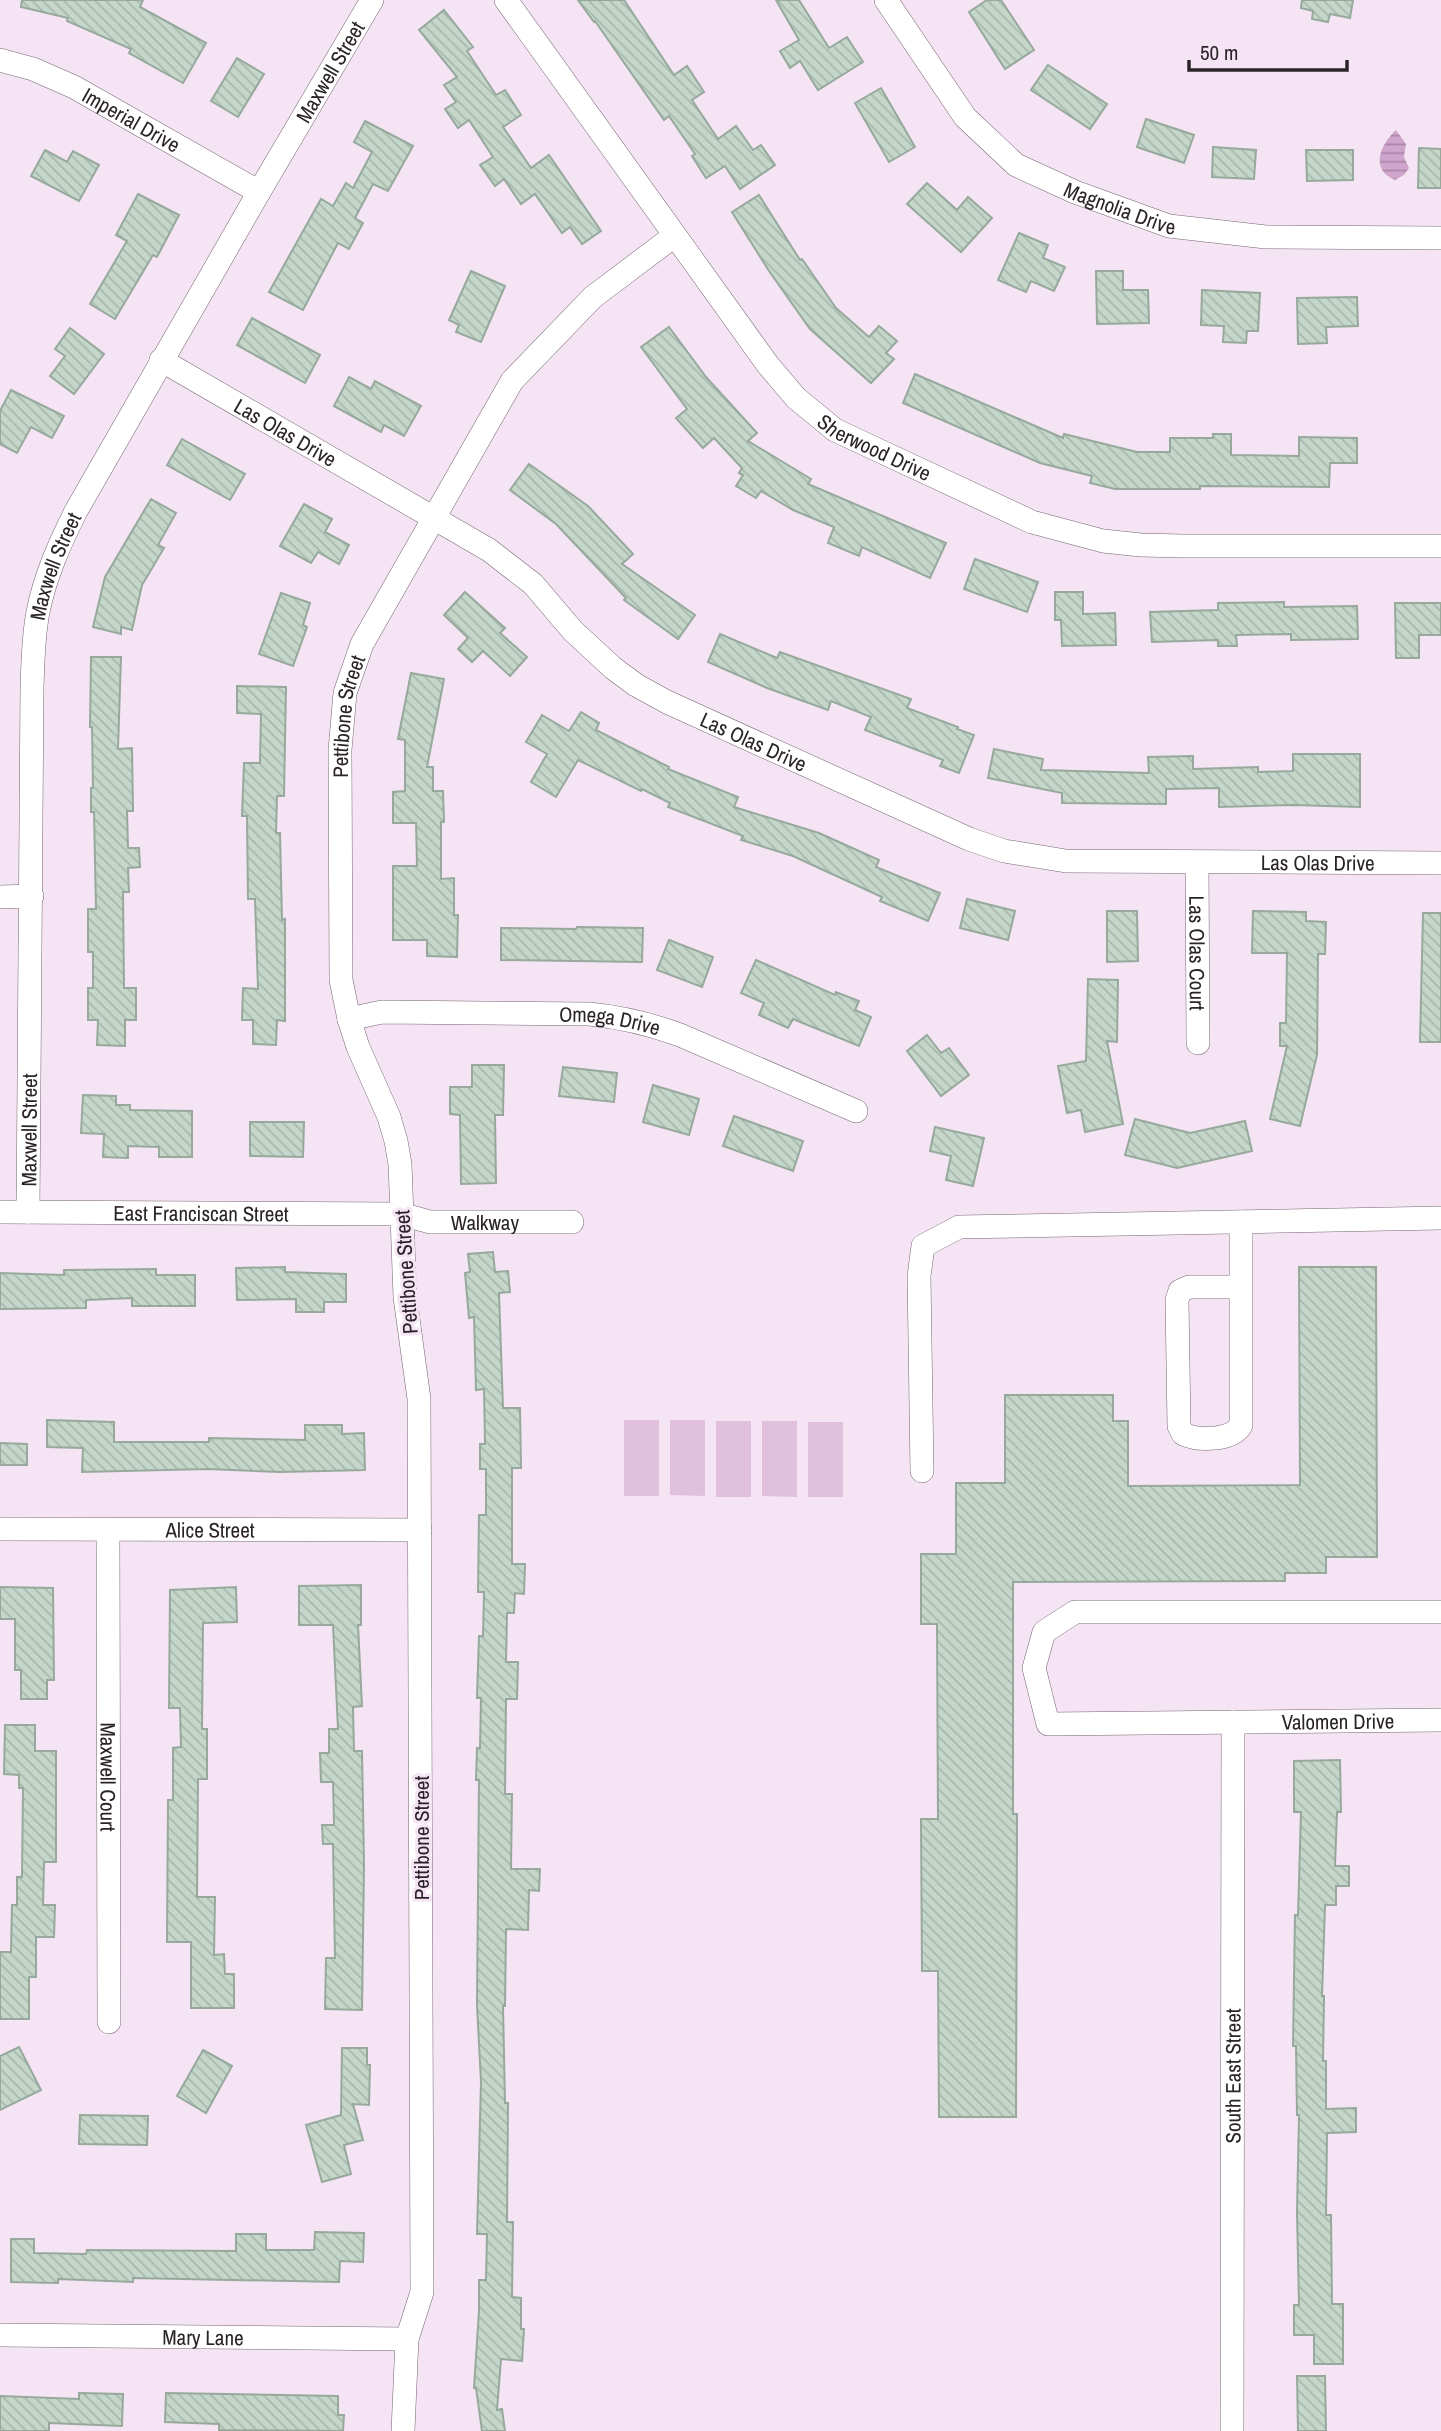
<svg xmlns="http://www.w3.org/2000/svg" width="1441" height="2431" font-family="'Archivo Narrow',sans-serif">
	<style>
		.green { fill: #e0c0dd }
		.water { fill: url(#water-rules) }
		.building { fill: url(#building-back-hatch); stroke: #97a99d; stroke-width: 2 }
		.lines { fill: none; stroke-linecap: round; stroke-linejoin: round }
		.minor-casing { stroke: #746673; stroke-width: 24 }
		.minor { stroke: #fff; stroke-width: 23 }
		.labels { text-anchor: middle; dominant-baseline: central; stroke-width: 6; stroke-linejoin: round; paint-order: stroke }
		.street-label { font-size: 21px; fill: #2a2429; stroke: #f5e4f3 }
	</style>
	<defs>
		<pattern id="water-rules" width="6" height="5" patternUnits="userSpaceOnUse" patternTransform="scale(1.75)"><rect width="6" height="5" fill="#d0a5cd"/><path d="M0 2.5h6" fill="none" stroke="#a986a6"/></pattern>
		<pattern id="building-back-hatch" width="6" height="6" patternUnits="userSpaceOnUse" patternTransform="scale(1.75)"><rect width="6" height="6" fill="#c4d7ca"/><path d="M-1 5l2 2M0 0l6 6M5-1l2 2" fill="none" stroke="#a9b8ae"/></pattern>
	</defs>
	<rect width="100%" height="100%" fill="#f5e4f3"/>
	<g class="green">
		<rect x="624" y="1420" width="35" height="76"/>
		<path d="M 670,1420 L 705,1420 L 705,1496 L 670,1495 Z"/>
		<rect x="716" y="1421" width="35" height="76"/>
		<path d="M 762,1421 L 797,1421 L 797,1497 L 762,1496 Z"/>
		<rect x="808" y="1422" width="35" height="75"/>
	</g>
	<path class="water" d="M 1396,130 L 1406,144 L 1404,157 L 1409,168 L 1404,175 L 1395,180 C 1369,169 1381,144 1396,130 Z"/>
	<g class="building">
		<path d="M 22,0 L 143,0 L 140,7 L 206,43 L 183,83 L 129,53 L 131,49 L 67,21 L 68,18 L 21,7 Z"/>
		<path d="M 578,0 L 624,0 L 674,75 L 687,66 L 704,92 L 692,100 L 718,139 L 736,126 L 753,150 L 761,145 L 775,165 L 740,189 L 725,166 L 706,178 L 692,156 L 695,154 L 669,116 L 664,120 L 595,21 L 594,22 Z"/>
		<path d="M 776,0 L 799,0 L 829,48 L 847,37 L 863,62 L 818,90 L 800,61 L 790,68 L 780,51 L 799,40 Z"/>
		<path d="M 987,0 L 1001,0 L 1034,50 L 1005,69 L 969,12 Z"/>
		<path d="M 1302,0 L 1353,0 L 1350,18 L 1330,14 L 1328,22 L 1312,19 L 1313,11 L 1301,8 Z"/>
		<path d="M 444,10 L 473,47 L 467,51 L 496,95 L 505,90 L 521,115 L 503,127 L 531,168 L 549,155 L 601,231 L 582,244 L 570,227 L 562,233 L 535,194 L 521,204 L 504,179 L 495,186 L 480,165 L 493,157 L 469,120 L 458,128 L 445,109 L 456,102 L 444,85 L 457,77 L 419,30 Z"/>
		<path d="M 237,58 L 264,74 L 238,117 L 211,101 Z"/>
		<path d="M 1048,65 L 1107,104 L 1090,129 L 1031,90 Z"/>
		<path d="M 881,88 L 915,147 L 889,162 L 855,103 Z"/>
		<path d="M 1146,119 L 1194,135 L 1184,163 L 1137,147 Z"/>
		<path d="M 365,121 L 413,146 L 388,191 L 373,184 L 355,218 L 363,223 L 349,249 L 338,243 L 303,310 L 269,292 L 321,199 L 333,206 L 346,183 L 353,188 L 372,152 L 354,142 Z"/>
		<path d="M 1213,147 L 1256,150 L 1254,179 L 1212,177 Z"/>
		<path d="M 1419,148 L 1441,149 L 1441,188 L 1418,188 Z"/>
		<path d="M 45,150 L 67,162 L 73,151 L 99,165 L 79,201 L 31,176 Z"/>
		<path d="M 1306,150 L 1353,150 L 1353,180 L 1307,181 Z"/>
		<path d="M 927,183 L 957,210 L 968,197 L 992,218 L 961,252 L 907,204 Z"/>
		<path d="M 138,194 L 179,215 L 157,257 L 153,255 L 115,319 L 90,304 L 127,241 L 116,235 Z"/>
		<path d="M 759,195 L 800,260 L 802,259 L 836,308 L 869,337 L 879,326 L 897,341 L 886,353 L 894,359 L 871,383 L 810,329 L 769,271 L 732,212 Z"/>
		<path d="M 1019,233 L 1048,245 L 1043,258 L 1065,267 L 1054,291 L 1031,281 L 1026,292 L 998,280 Z"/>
		<path d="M 471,271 L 505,286 L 481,342 L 456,332 L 459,325 L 449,320 Z"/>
		<path d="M 1096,271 L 1123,271 L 1123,290 L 1148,290 L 1149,323 L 1097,324 Z"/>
		<path d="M 1202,290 L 1260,293 L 1258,331 L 1247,331 L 1246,343 L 1223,342 L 1224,326 L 1201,325 Z"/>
		<path d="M 1357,297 L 1358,326 L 1326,327 L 1327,343 L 1298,344 L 1297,298 Z"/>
		<path d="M 252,318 L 320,355 L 305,383 L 237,345 Z"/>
		<path d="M 669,327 L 706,377 L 757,433 L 748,441 L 811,479 L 808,484 L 946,543 L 930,578 L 862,547 L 859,556 L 828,543 L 834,527 L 793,510 L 761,491 L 756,498 L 736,486 L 743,475 L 739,473 L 742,468 L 714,438 L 703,448 L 676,418 L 687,409 L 641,347 Z"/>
		<path d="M 70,328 L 104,354 L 74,394 L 50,376 L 65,356 L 55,349 Z"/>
		<path d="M 915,374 L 1063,438 L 1064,434 L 1137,452 L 1170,452 L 1170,438 L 1213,438 L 1213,434 L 1231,434 L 1231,455 L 1299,456 L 1299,437 L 1357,438 L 1357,463 L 1330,463 L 1329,487 L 1200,486 L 1200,489 L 1115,489 L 1090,483 L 1092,476 L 1040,463 L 903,403 Z"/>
		<path d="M 349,377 L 371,389 L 375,381 L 421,406 L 404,436 L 384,425 L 381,432 L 334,406 Z"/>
		<path d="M 11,390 L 64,416 L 52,438 L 31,427 L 17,453 L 0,444 L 0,411 Z"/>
		<path d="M 182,439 L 245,474 L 230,500 L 167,465 Z"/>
		<path d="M 529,464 L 588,506 L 633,554 L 622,564 L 695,615 L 678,639 L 624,600 L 626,598 L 556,524 L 510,490 Z"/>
		<path d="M 151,499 L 176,513 L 158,545 L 164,548 L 142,585 L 132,630 L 121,627 L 121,634 L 93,627 L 105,577 Z"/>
		<path d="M 304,504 L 332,519 L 325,532 L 349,545 L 339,564 L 318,552 L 311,563 L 280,546 Z"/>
		<path d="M 975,559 L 1038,582 L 1027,612 L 964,589 Z"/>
		<path d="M 465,592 L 505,628 L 500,633 L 527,657 L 510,676 L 483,651 L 472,662 L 458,649 L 468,638 L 444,615 Z"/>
		<path d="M 1055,592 L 1083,592 L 1083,614 L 1115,613 L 1116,645 L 1062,646 L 1061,620 L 1055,620 Z"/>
		<path d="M 281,593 L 310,603 L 303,625 L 307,627 L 293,666 L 259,654 Z"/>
		<path d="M 1284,602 L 1284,607 L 1357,606 L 1358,639 L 1291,640 L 1291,634 L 1236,635 L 1237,646 L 1218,646 L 1218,640 L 1152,642 L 1150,612 L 1218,610 L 1218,603 Z"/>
		<path d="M 1395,603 L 1441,603 L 1441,635 L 1419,635 L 1419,658 L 1396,658 Z"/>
		<path d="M 720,634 L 777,658 L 780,652 L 911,699 L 907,708 L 958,727 L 957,729 L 974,735 L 959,773 L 940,766 L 943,760 L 865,730 L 871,717 L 831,701 L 828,710 L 767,688 L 708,662 Z"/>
		<path d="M 91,657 L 121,657 L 118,749 L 132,748 L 133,811 L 127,811 L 128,848 L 139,848 L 140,867 L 128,868 L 129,892 L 123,892 L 124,988 L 136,988 L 136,1020 L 125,1020 L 125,1046 L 97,1045 L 98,1020 L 88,1020 L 88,988 L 93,988 L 93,952 L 88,952 L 88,909 L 96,909 L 94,812 L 91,812 L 91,788 L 93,788 L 92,727 L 90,727 Z"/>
		<path d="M 411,673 L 444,679 L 427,767 L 433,767 L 433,791 L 443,791 L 444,822 L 441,822 L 441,879 L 454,878 L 454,915 L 458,915 L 457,957 L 427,956 L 427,940 L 393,940 L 393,866 L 417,866 L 416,823 L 393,823 L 393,792 L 405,791 L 405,740 L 398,739 Z"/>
		<path d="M 237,686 L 286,687 L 284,796 L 277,796 L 276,833 L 280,833 L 282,920 L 285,919 L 285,1021 L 277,1020 L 276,1045 L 253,1044 L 253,1020 L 242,1020 L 243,988 L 258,989 L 255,899 L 248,899 L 247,816 L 242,816 L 244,763 L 260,763 L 261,714 L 237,713 Z"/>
		<path d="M 581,712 L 599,723 L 596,730 L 669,767 L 668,769 L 738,797 L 734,807 L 819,833 L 879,860 L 876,867 L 940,893 L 928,921 L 880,901 L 882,897 L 793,856 L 741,840 L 743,836 L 668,807 L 670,803 L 642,789 L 641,791 L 578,760 L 556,797 L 531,782 L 547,754 L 526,742 L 542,715 L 569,731 Z"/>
		<path d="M 994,749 L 1043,759 L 1041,770 L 1149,773 L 1148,757 L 1193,756 L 1193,769 L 1258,767 L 1258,772 L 1293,771 L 1293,754 L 1360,754 L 1360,807 L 1293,805 L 1219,807 L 1219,788 L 1166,789 L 1166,804 L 1062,803 L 1062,793 L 988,778 Z"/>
		<path d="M 967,899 L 1015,911 L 1008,940 L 960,928 Z"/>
		<path d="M 1107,911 L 1137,911 L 1138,961 L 1107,962 Z"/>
		<path d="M 1253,911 L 1306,912 L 1306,921 L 1326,922 L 1325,954 L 1318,954 L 1317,1055 L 1300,1126 L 1270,1119 L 1287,1046 L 1280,1046 L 1280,1023 L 1286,1023 L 1287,953 L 1252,953 Z"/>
		<path d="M 1423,913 L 1441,913 L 1441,1042 L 1420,1042 Z"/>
		<path d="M 577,927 L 643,928 L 642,962 L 501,960 L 501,928 L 576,929 Z"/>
		<path d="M 669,940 L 713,957 L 702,987 L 657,970 Z"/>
		<path d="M 756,960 L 835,995 L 836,992 L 859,1001 L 855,1010 L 871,1017 L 859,1046 L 793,1019 L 788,1028 L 759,1015 L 764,1003 L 741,993 Z"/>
		<path d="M 1088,979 L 1118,980 L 1117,1042 L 1107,1041 L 1123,1124 L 1085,1132 L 1081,1110 L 1067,1113 L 1058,1066 L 1086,1061 Z"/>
		<path d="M 927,1035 L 941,1053 L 949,1048 L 969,1075 L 941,1096 L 907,1051 Z"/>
		<path d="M 472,1065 L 504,1065 L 503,1115 L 495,1115 L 496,1183 L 461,1184 L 460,1115 L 450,1114 L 450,1087 L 472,1087 Z"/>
		<path d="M 563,1067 L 617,1073 L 614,1102 L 559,1096 Z"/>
		<path d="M 653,1085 L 699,1099 L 689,1135 L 643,1122 Z"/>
		<path d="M 83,1095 L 116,1096 L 116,1105 L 130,1105 L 130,1110 L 192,1111 L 192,1157 L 159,1157 L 159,1147 L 128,1146 L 128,1158 L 103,1157 L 104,1134 L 81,1133 Z"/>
		<path d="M 734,1116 L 803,1141 L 793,1171 L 723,1146 Z"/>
		<path d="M 1135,1119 L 1190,1133 L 1245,1121 L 1252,1151 L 1177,1168 L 1125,1155 Z"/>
		<path d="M 250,1122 L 304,1122 L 303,1157 L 250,1156 Z"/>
		<path d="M 935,1127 L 984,1138 L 973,1186 L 946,1180 L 951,1156 L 930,1151 Z"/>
		<path d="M 493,1252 L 495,1272 L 508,1271 L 510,1292 L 499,1293 L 503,1408 L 520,1408 L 521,1468 L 512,1468 L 512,1564 L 525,1564 L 524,1594 L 515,1593 L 514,1613 L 507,1613 L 506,1662 L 518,1662 L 517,1699 L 506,1699 L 505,1794 L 512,1794 L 511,1869 L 540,1869 L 539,1891 L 529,1890 L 528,1930 L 506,1929 L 505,2006 L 503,2006 L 505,2103 L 508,2103 L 507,2222 L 513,2222 L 512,2297 L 521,2298 L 521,2329 L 524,2329 L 522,2361 L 501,2359 L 497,2410 L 502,2409 L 505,2431 L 482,2431 L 476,2388 L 474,2388 L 479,2311 L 479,2280 L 486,2280 L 487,2234 L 477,2234 L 481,2082 L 477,2005 L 479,1780 L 476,1780 L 477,1748 L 480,1748 L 481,1698 L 477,1698 L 479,1636 L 483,1636 L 484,1592 L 478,1592 L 479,1515 L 486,1515 L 486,1469 L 480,1469 L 480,1444 L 485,1444 L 484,1389 L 476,1390 L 474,1317 L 469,1318 L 465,1273 L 470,1272 L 468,1254 Z"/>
		<path d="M 285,1267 L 285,1272 L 346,1274 L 346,1302 L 324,1302 L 324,1312 L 296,1312 L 296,1299 L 237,1300 L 236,1268 Z"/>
		<path d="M 1299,1267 L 1376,1267 L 1377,1557 L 1326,1557 L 1326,1573 L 1285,1573 L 1285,1581 L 1013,1582 L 1013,1814 L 1017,1814 L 1016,2117 L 939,2117 L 938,1971 L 922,1971 L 921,1819 L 938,1819 L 937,1624 L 921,1624 L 921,1554 L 956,1554 L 956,1483 L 1005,1483 L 1005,1395 L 1113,1395 L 1113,1421 L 1128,1421 L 1128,1486 L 1300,1485 Z"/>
		<path d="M 156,1269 L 156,1275 L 195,1275 L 195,1306 L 132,1306 L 132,1298 L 86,1300 L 86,1308 L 0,1309 L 0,1273 L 64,1275 L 64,1270 Z"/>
		<path d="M 47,1420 L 114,1422 L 114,1442 L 209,1442 L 209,1438 L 305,1440 L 305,1425 L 342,1425 L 342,1434 L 364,1433 L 365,1470 L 280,1472 L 208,1469 L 82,1472 L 83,1448 L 47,1447 Z"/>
		<path d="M 0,1443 L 27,1444 L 27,1465 L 0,1465 Z"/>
		<path d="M 361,1585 L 361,1625 L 358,1625 L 362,1706 L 353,1707 L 354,1751 L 362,1751 L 364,1864 L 362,2010 L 325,2009 L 326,1958 L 335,1958 L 333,1844 L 323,1844 L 322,1825 L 334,1825 L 333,1782 L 321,1782 L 320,1753 L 329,1753 L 329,1729 L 338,1729 L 333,1625 L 299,1625 L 299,1586 Z"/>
		<path d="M 0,1587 L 53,1588 L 54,1680 L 47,1680 L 47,1699 L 21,1699 L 21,1670 L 15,1670 L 15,1619 L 0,1619 Z"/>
		<path d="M 236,1587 L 237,1622 L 203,1623 L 202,1729 L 207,1729 L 207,1779 L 198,1779 L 197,1897 L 215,1897 L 214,1955 L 224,1954 L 225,1974 L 234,1974 L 234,2008 L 191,2008 L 191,1942 L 167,1942 L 168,1800 L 173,1800 L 173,1748 L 181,1747 L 180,1708 L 169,1708 L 170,1590 Z"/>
		<path d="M 5,1725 L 35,1725 L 35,1751 L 56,1751 L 56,1862 L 44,1862 L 43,1905 L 55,1905 L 54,1937 L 36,1937 L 36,1977 L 29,1977 L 29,2019 L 0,2019 L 0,1952 L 11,1952 L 12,1905 L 17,1905 L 17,1877 L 22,1877 L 23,1788 L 19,1788 L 19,1775 L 4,1774 Z"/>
		<path d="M 1340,1760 L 1341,1812 L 1337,1812 L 1335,1866 L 1349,1866 L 1349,1886 L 1336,1886 L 1336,1905 L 1325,1905 L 1322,1996 L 1324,1996 L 1323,2061 L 1326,2061 L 1326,2109 L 1356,2108 L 1356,2132 L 1327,2133 L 1326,2215 L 1331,2215 L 1332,2304 L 1343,2304 L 1343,2364 L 1314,2364 L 1314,2335 L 1294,2335 L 1294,2305 L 1299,2305 L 1297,2212 L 1299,2115 L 1297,2115 L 1296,2046 L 1293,2046 L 1295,1915 L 1298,1915 L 1301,1812 L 1294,1812 L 1294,1761 Z"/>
		<path d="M 19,2047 L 41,2090 L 0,2110 L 0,2056 Z"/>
		<path d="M 342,2048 L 367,2048 L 367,2065 L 370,2065 L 369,2105 L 353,2104 L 363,2140 L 344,2145 L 351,2174 L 322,2182 L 306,2125 L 341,2115 Z"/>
		<path d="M 203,2050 L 232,2066 L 206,2113 L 177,2096 Z"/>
		<path d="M 80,2115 L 148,2116 L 147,2145 L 79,2144 Z"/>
		<path d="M 315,2232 L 364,2233 L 363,2262 L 340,2261 L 339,2282 L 133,2278 L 133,2282 L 58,2279 L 58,2283 L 11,2282 L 11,2239 L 34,2239 L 34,2253 L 86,2254 L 87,2250 L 236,2251 L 236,2234 L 266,2234 L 266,2250 L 314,2250 Z"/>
		<path d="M 1297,2376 L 1325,2376 L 1326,2431 L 1298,2431 Z"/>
		<path d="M 79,2393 L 123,2394 L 122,2426 L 49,2423 L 49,2431 L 0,2431 L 0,2396 L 79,2399 Z"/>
		<path d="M 166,2393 L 338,2396 L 338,2415 L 344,2415 L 343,2431 L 219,2430 L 219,2424 L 165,2422 Z"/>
	</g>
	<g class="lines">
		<g class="minor-casing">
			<g id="minor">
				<path id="s1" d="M 506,0 L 768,365 L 796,398 L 835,430 L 1032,522 L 1103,541 L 1141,545 L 1182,546 L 1441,546"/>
				<path id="s2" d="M 886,0 L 965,117 L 1016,165 L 1075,192 L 1169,226 L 1266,237 L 1441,238"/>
				<path id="s3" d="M 0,60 L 33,69 L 74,87 L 259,192"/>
				<path id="s4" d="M 161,360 L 489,550 L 533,584 L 573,631 L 613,668 L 636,685 L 667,702 L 969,839 L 1004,851 L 1066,861 L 1441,863"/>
				<path id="s5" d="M 1197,862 L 1198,1043"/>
				<path d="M 0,897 L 32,896"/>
				<path id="s6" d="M 349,1019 L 382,1012 L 589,1014 C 621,1017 650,1024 680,1035 L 856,1111"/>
				<path id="s7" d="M 0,1212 L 401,1214 L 430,1222 L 572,1222"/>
				<path id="s8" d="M 28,1212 L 32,688 C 33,663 33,637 38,612 C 45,576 60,543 76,511 L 259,192 L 372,0"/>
				<path d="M 1241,1222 L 1241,1425 C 1232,1441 1199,1441 1183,1434 L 1179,1426 L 1177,1300 L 1180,1291 L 1189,1287 L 1241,1287"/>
				<path d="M 922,1471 L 919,1276 L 923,1246 L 959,1227 L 1441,1218"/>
				<path id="s9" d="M 0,1529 L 420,1530"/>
				<path id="s10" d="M 108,1530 L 109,2022"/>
				<path id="s11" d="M 1441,1612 L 1075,1612 L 1044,1632 L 1034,1668 L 1048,1724 L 1441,1720"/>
				<path id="s12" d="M 0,2335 L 407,2339"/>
				<path id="s13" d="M 403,2431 L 407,2339 L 422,2292 L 419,1399 L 405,1297 L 400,1164 L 396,1141 L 389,1117 L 358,1047 L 349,1019 L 341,980 L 340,750 L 345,693 L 362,644 L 512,381 L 593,297 L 674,236"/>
				<path id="s14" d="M 1232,2431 L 1233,1722"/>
			</g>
		</g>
		<use href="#minor" class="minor"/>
	</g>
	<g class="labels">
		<g class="street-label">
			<text stroke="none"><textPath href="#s8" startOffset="1216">Maxwell Street</textPath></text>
			<text stroke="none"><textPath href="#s3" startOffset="145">Imperial Drive</textPath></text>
			<text stroke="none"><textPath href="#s2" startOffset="324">Magnolia Drive</textPath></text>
			<text stroke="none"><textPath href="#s4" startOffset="144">Las Olas Drive</textPath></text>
			<text stroke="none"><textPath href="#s1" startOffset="586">Sherwood Drive</textPath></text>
			<text stroke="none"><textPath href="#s8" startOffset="649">Maxwell Street</textPath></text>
			<text stroke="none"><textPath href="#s13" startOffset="1729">Pettibone Street</textPath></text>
			<text stroke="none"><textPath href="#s4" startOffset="710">Las Olas Drive</textPath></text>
			<text stroke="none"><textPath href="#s4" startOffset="1298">Las Olas Drive</textPath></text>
			<text stroke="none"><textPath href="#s5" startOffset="91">Las Olas Court</textPath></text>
			<text stroke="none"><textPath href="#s6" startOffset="262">Omega Drive</textPath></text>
			<text stroke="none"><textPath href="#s8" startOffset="82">Maxwell Street</textPath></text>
			<text stroke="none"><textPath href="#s7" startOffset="201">East Franciscan Street</textPath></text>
			<text stroke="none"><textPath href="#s7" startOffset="486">Walkway</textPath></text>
			<text transform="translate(406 1272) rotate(-94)">Pettibone Street</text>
			<text stroke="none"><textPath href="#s9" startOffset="210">Alice Street</textPath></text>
			<text stroke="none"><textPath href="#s11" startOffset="788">Valomen Drive</textPath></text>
			<text stroke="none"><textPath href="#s10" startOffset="247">Maxwell Court</textPath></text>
			<text transform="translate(421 1838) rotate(-90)">Pettibone Street</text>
			<text stroke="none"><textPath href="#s14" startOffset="355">South East Street</textPath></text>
			<text stroke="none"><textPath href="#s12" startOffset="203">Mary Lane</textPath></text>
		</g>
	</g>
	<path d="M1189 60v10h158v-10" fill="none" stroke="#2a2429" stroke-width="3.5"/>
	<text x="1200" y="60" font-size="21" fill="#2a2429" stroke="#f5e4f3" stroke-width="5" paint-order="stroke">50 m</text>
</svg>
